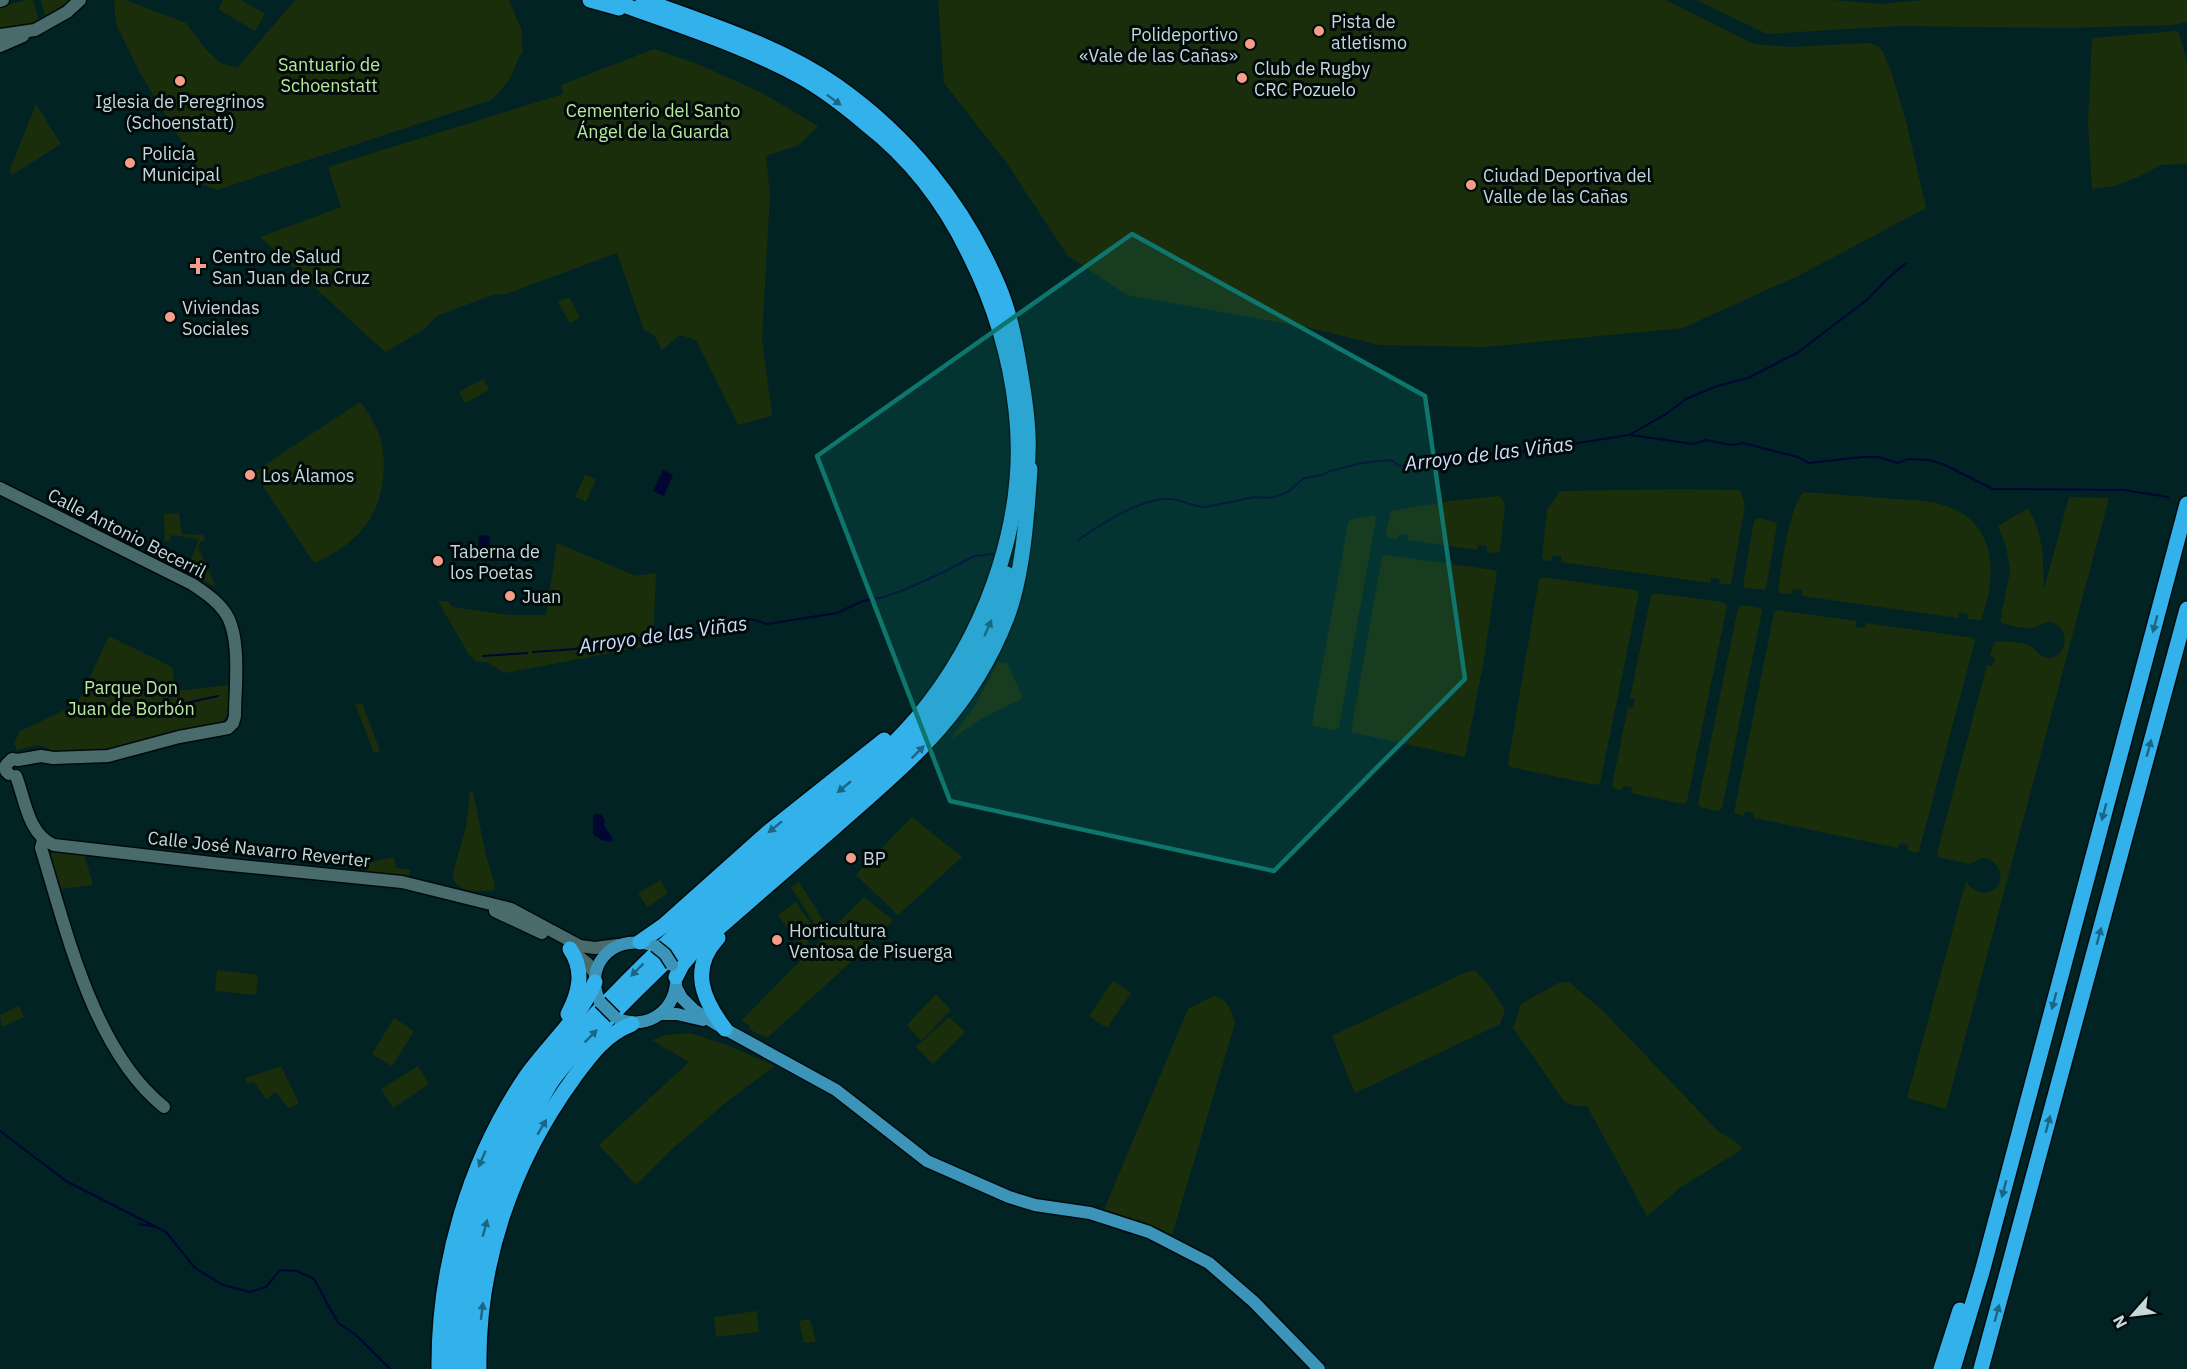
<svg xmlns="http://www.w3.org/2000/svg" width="2187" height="1369" font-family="'IBM Plex Sans',sans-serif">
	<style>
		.green { fill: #1b2e0c }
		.water { fill: #020631 }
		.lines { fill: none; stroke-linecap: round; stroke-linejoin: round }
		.stream { stroke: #020631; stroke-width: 2 }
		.secondary-casing { stroke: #000b0c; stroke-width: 15 }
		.primary-casing { stroke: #000b0c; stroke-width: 15 }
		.highway-casing { stroke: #000b0c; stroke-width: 18 }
		.secondary { stroke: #4a6b6c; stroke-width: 12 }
		.primary { stroke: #3c95b8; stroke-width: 12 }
		.highway { stroke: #32b1ea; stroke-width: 15 }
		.primary-bridge-casing { stroke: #000b0c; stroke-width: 15; stroke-linecap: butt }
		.primary-bridge { stroke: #3c95b8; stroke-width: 12 }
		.oneway { fill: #1c6685 }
		.marked { fill: #0f766e; fill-opacity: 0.2; stroke: #0f766e; stroke-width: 4.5; stroke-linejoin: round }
		.poi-dot { fill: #f49e8a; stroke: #010a0a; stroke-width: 2 }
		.labels { text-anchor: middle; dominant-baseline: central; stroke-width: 6; stroke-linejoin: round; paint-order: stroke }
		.poi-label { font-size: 18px; fill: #c7d8d9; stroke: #010a0a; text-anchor: start }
		.park-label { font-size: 18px; fill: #bae99a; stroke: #010a0a }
		.street-label { font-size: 18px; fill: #c7d8d9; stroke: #010a0a }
		.water-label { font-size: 20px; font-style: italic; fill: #cfddfc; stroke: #010a0a }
	</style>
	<rect width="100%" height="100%" fill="#022324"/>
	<g class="green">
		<path d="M 27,0 L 33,0 L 39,21 L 0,32 L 0,7 Z"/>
		<path d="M 41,0 L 71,0 L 45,17 Z"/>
		<path d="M 114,0 L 126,0 L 186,23 L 206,50 L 221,63 L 237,68 L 295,0 L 509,0 L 521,29 L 523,52 C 516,60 515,69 510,78 C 505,86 498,93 491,100 L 217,190 L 204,185 L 193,172 L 198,168 L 140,73 L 116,24 Z"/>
		<path d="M 223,0 L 241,0 L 265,14 L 255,31 L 218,9 Z"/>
		<path d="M 938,0 L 1666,0 L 1754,44 L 1789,47 L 1870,43 L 1879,47 L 1883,52 L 1892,74 L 1907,125 L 1926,208 L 1800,275 L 1683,328 L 1485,347 L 1379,345 L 1311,328 L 1127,295 L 1067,255 L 1006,162 L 944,83 Z"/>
		<path d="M 1696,0 L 1832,0 L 1882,4 L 1922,0 L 2187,0 L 2187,22 L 2172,25 L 2064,28 L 1898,26 L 1767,34 Z"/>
		<path d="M 2178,31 L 2187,61 L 2187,164 L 2161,165 L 2138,177 L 2114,186 L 2092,189 L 2088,124 L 2092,38 Z"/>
		<path d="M 654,49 L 698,64 L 762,93 L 818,126 L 799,145 L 766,156 L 770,194 L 762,338 L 772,416 L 738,425 L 696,340 L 680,335 L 662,350 L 654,335 L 644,330 L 617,253 L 506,294 L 492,295 L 437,316 L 423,330 L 385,352 L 260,237 L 341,207 L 328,167 L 563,94 L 561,85 Z"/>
		<path d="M 36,104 L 61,144 L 12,175 L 9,172 Z"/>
		<path d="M 569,297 L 580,317 L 570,323 L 558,302 Z"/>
		<path d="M 483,379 L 489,390 L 465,403 L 459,392 Z"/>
		<path d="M 360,402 C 380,427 386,447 383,479 C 379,521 351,547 314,563 L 254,472 Z"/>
		<path d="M 585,475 L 596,479 L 586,502 L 575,497 Z"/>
		<path d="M 1679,489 L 1737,490 L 1741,492 L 1745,506 L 1731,584 L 1719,584 L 1720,579 L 1711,578 L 1710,583 L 1561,562 L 1561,556 L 1552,556 L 1552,561 L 1544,560 L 1542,557 L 1547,510 L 1560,491 Z"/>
		<path d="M 1804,492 C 1830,494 1856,496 1883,498 C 1902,500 1924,499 1943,505 C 1997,521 1998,574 1981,620 L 1967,619 L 1968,614 L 1959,612 L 1958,618 L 1802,596 L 1802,590 L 1793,589 L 1792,594 L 1780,593 L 1778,589 C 1782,567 1789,505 1804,492 Z"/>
		<path d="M 1498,496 L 1501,497 L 1505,505 L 1500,551 L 1496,553 L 1487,552 L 1487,546 L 1478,545 L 1477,550 L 1408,540 L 1408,535 L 1399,534 L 1398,539 L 1388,538 L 1386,535 L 1391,511 L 1449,501 Z"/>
		<path d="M 2069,497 L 2109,498 L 1946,1109 L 1907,1098 L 1966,881 C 1986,910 2017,879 1990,859 L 1982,858 L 1970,864 L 1938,857 L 1937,853 L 1987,665 L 1992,666 L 1995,658 L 1990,656 L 1993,645 L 1996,641 C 2005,642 2021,641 2030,646 C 2035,648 2037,655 2045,657 C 2063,661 2069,640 2061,628 C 2048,617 2047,623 2034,627 C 2029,630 2005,625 2000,622 L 2010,571 L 2006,546 L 1998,526 L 2028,508 C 2044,536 2043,559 2044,589 Z"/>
		<path d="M 179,513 L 182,534 L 203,535 L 205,539 L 200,542 L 198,547 L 216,587 L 186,572 L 199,539 L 172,535 L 169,541 L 165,541 L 164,514 Z"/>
		<path d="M 1373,515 L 1376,518 L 1339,727 L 1335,730 L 1314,726 L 1312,723 L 1348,523 L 1350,520 Z"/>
		<path d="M 1758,518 L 1774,522 L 1777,524 L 1766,589 L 1764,590 L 1745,588 L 1743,585 L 1754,521 Z"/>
		<path d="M 557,543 L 636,576 L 656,573 L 653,645 L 505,673 L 486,662 L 477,662 L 469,655 L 438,601 L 447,601 L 453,607 L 508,615 L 546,615 Z"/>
		<path d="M 1385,555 L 1494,570 L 1497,573 L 1483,665 L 1465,757 L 1351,732 L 1382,557 Z"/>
		<path d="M 1542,577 L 1636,590 L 1639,593 L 1600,783 L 1597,785 L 1510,767 L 1508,764 L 1539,580 Z"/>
		<path d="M 1654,593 L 1724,602 L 1727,606 L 1687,801 L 1684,804 L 1631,793 L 1632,787 L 1623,786 L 1622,790 L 1615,789 L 1612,786 L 1628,707 L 1633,708 L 1635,699 L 1630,698 L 1651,596 Z"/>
		<path d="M 1741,605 L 1760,608 L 1762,611 L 1722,808 L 1718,811 L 1700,807 L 1698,804 L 1738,608 Z"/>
		<path d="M 1777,610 L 1857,621 L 1856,627 L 1865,628 L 1866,623 L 1974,638 L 1975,641 L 1919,851 L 1916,853 L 1907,850 L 1908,845 L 1899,843 L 1898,848 L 1754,818 L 1754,813 L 1745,811 L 1744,816 L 1734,813 L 1774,613 Z"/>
		<path d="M 109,636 L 172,667 L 176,690 L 186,690 L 228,685 C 229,699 233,714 220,723 L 179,732 L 117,749 L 58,753 L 39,745 L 17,750 L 14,743 L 20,731 L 77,704 Z"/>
		<path d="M 998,662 L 1007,663 L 1023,698 L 981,719 L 950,740 L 976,704 Z"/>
		<path d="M 362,703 L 380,751 L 374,753 L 355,704 Z"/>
		<path d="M 470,791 L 473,792 L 486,856 L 495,885 L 494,890 C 481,892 462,893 454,881 L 453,873 L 466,827 Z"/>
		<path d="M 912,817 L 962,857 L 898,915 L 856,875 Z"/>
		<path d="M 53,852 L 84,854 L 93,885 L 61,889 L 50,855 Z"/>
		<path d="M 394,857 L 396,868 L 411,870 L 408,877 L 391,874 L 364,874 L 363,864 Z"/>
		<path d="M 660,880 L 668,893 L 647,907 L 638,893 Z"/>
		<path d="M 799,882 L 825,923 L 817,928 L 791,887 Z"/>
		<path d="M 864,897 L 893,920 L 861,953 L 767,1038 L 749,1029 L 749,1025 L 741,1021 Z"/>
		<path d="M 796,902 L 818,934 L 811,939 L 800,922 L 796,924 L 809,943 L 804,947 L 794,937 L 778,915 Z"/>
		<path d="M 217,970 L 258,975 L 256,995 L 215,991 Z"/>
		<path d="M 1474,970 L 1487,983 L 1505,1010 L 1500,1024 L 1355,1093 L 1332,1036 L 1462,974 Z"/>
		<path d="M 1113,981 L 1131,993 L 1107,1028 L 1089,1016 Z"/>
		<path d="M 1569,982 L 1603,1011 L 1718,1131 L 1735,1141 L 1743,1149 L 1681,1187 L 1647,1216 L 1587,1106 L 1575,1106 L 1564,1101 L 1513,1028 L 1521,1004 L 1558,983 Z"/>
		<path d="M 936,994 L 951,1010 L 921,1041 L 907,1025 Z"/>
		<path d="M 1213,996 C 1226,996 1232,1012 1235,1023 L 1172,1235 L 1141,1221 L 1104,1210 L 1188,1009 Z"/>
		<path d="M 19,1006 L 24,1017 L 2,1027 L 0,1015 Z"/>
		<path d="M 949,1017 L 965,1032 L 933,1064 L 916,1047 Z"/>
		<path d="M 394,1018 L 414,1031 L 392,1066 L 372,1054 Z"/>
		<path d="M 690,1033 L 729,1046 L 775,1066 L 730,1099 L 673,1148 L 636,1185 L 599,1145 L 689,1062 L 652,1040 L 666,1035 Z"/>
		<path d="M 281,1066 L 298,1101 L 298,1104 L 288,1108 L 276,1092 L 266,1099 L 254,1082 L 247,1084 L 245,1078 Z"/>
		<path d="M 418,1066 L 429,1084 L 393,1108 L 381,1089 Z"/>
		<path d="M 757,1311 L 759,1332 L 716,1337 L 714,1317 Z"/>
		<path d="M 810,1319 L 816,1342 L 804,1343 L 799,1321 Z"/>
	</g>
	<g class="water">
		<path d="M 663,470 L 673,475 L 664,496 L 653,491 Z"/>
		<path d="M 479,535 L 490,536 L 488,559 L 478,558 Z"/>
		<path d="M 598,814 L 602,815 L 605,821 L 604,825 L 613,839 L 611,842 L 601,840 L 593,834 L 593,815 Z"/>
	</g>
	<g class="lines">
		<g class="stream">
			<path d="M 1631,435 L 1693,444 L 1706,440 L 1731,445 L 1743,443 L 1798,457 L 1809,463 L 1862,457 L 1878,457 L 1898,463 L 1908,459 L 1929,460 L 1943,464 L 1993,489 L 2124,490 L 2168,497"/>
			<path d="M 1078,540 C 1101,524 1142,497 1170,499 C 1183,500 1194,507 1206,507 L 1255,497 L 1272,498 L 1288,492 L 1304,478 L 1322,475 L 1330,471 L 1362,463 L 1387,460 L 1393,461 L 1399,466 L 1434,460 L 1527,451 L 1629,435 L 1666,414 L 1686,399 L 1717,386 L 1748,378 L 1797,353 L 1868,299 L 1886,280 L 1906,263"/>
			<path d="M 533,652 L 575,649 L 598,642 L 705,632 L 735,622 L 751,619 L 767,624 L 837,613 L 863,601 L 884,597 L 904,590 L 944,572 L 974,556 L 994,554"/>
			<path d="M 483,656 L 527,653"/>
			<path d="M 127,716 L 218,696"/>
			<path d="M 0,1131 L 66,1181 L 166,1232 L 195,1268 L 223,1285 L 250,1292 L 266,1287 L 280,1270 L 297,1271 L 314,1279 L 338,1323 L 355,1334 L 390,1369"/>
			<path d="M 139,1224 L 155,1227"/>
		</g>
		<g class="secondary-casing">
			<g id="secondary">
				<path d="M 0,1 L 3,0"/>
				<path d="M 0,35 L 35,30 L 67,12 L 80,0"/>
				<path d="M 0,46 L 23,36"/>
				<path d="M 0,488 L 192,584 C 204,592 216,600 224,611 C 242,634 235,688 235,716 L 233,723 L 228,728 L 179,737 L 108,756 L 53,758 L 41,756 L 18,760 L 12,759 L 6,765 L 6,771 L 9,774"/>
				<path d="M 16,776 C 25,799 28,835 54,845 L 221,864 L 402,882 L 511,909 L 580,946 L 595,948 L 618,945"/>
				<path d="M 43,840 L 41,848 C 67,932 93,1050 164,1107"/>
				<path d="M 495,911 L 542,933"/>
				<path d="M 572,951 L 588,964 L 595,974"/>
			</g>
		</g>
		<g class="primary-casing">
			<g id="primary">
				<path d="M 676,987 L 682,998 L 694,1010 L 716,1024 L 836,1090 L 927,1161 L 1009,1197 L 1035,1205 L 1090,1213 L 1149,1232 L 1209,1263 L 1254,1302 L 1319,1369"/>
				<path d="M 600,1002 C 583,967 611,935 648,944"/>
				<path d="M 660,1014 L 677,1014 L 703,1020"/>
				<path d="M 615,1017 C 642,1032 674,1014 676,983"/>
			</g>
		</g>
		<g class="highway-casing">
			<g id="highway">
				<path d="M 590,0 L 619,8"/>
				<path d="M 643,0 C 708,24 780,46 837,86 C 908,136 964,205 998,285 C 1011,315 1017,350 1022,382 C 1027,413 1031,445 1026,477"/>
				<path d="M 718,938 C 689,969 703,1000 725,1029"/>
				<path d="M 640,942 L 663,926 L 766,834 L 884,740"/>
				<path d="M 676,977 L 682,965 L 698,946 C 744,906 790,866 836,826 C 909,762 971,711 1007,617 C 1023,575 1027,514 1030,469"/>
				<path d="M 568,1014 C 579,993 585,971 570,949"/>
				<path d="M 439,1369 C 438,1266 469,1160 527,1075 C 549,1044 580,1018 595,982"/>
				<path d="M 451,1369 C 454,1275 477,1186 523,1104 C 546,1065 577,1033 608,1001 C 662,945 719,893 778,843 C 830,799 888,757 929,703 C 991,622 1028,512 1016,410 C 1010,356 994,304 970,256 C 946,205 911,159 866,124 C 846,107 824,90 801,77 C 741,44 674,24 610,0"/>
				<path d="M 465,1369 C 464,1277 490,1186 537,1107 C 543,1097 548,1086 555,1077 C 570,1057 588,1040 605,1022 C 672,952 745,888 819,825 C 901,755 981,684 1007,574"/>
				<path d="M 479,1369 C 477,1265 512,1163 573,1079 C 590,1056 604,1035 632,1024"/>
				<path d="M 1941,1369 L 1960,1310"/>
				<path d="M 1953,1369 L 1982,1272 L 2187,504"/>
				<path d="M 1981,1369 L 2187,609"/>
			</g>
		</g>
		<use href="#secondary" class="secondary"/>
		<use href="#primary" class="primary"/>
		<use href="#highway" class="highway"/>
		<g class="primary-bridge-casing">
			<g id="primary-bridge">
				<path d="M 655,946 L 665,954 L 672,965"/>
				<path d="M 600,1002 L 615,1017"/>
			</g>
		</g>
		<use href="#primary-bridge" class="primary-bridge"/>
	</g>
	<defs><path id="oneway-solid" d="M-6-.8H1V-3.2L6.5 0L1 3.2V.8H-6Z" transform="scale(1.5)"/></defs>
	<g class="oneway">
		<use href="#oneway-solid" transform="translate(834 100) rotate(37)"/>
		<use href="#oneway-solid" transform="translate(2155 624) rotate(105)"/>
		<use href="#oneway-solid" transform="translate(988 628) rotate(-66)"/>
		<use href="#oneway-solid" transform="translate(2149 748) rotate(-75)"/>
		<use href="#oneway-solid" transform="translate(918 752) rotate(-45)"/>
		<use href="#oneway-solid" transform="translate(844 787) rotate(140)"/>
		<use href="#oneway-solid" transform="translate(2104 812) rotate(105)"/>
		<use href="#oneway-solid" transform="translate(775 827) rotate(141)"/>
		<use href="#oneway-solid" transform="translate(2099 936) rotate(-75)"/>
		<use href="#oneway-solid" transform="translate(637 970) rotate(135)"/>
		<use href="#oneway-solid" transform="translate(2054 1001) rotate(105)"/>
		<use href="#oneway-solid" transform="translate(591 1036) rotate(-45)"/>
		<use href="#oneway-solid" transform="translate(2048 1124) rotate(-75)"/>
		<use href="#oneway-solid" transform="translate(542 1127) rotate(-59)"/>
		<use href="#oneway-solid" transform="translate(482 1159) rotate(113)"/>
		<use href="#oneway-solid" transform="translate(2004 1189) rotate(105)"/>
		<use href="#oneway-solid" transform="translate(485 1228) rotate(-75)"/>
		<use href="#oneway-solid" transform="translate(482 1311) rotate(-83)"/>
		<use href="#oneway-solid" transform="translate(1997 1313) rotate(-75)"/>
	</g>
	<path class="marked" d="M 1132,234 L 1425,396 L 1465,679 L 1274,871 L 950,801 L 817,456 Z"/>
	<g class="poi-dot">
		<circle cx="1319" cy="31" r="6"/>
		<circle cx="1250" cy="44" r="6"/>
		<circle cx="1242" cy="78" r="6"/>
		<circle cx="180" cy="81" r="6"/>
		<circle cx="130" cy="163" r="6"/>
		<circle cx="1471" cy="185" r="6"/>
		<path d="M195 257h6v6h6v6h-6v6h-6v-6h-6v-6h6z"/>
		<circle cx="170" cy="317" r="6"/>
		<circle cx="250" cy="475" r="6"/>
		<circle cx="438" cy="561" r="6"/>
		<circle cx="510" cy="596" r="6"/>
		<circle cx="851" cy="858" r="6"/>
		<circle cx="777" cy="940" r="6"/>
	</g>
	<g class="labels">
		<g class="poi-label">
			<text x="1331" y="21">Pista de<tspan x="1331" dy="21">atletismo</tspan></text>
			<text x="1238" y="34" text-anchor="end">Polideportivo<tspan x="1238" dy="21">«Vale de las Cañas»</tspan></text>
			<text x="1254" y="68">Club de Rugby<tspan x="1254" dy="21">CRC Pozuelo</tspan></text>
			<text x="180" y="101" text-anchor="middle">Iglesia de Peregrinos<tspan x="180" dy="21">(Schoenstatt)</tspan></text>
			<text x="142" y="153">Policía<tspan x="142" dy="21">Municipal</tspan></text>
			<text x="1483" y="175">Ciudad Deportiva del<tspan x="1483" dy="21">Valle de las Cañas</tspan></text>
			<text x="212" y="256">Centro de Salud<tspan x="212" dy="21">San Juan de la Cruz</tspan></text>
			<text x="182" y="307">Viviendas<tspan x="182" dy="21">Sociales</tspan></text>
			<text x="262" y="475">Los Álamos</text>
			<text x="450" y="551">Taberna de<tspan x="450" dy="21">los Poetas</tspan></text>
			<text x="522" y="596">Juan</text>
			<text x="863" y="858">BP</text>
			<text x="789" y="930">Horticultura<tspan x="789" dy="21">Ventosa de Pisuerga</tspan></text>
		</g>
		<g class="park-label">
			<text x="329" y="64">Santuario de<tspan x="329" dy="21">Schoenstatt</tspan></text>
			<text x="653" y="110">Cementerio del Santo<tspan x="653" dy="21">Ángel de la Guarda</tspan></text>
			<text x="131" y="687">Parque Don<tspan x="131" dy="21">Juan de Borbón</tspan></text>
		</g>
		<g class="street-label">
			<text transform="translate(127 533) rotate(27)">Calle Antonio Becerril</text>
			<text transform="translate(259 849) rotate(6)">Calle José Navarro Reverter</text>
		</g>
		<g class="water-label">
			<text transform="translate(1489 453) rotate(-7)">Arroyo de las Viñas</text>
			<text transform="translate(663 634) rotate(-8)">Arroyo de las Viñas</text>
		</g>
	</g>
	<g transform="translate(2133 1315) rotate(242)" stroke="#010a0a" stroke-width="4.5" paint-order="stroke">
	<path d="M0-4.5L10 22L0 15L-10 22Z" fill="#c7d8d9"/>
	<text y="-9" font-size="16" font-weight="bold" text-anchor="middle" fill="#c7d8d9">N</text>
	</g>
</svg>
